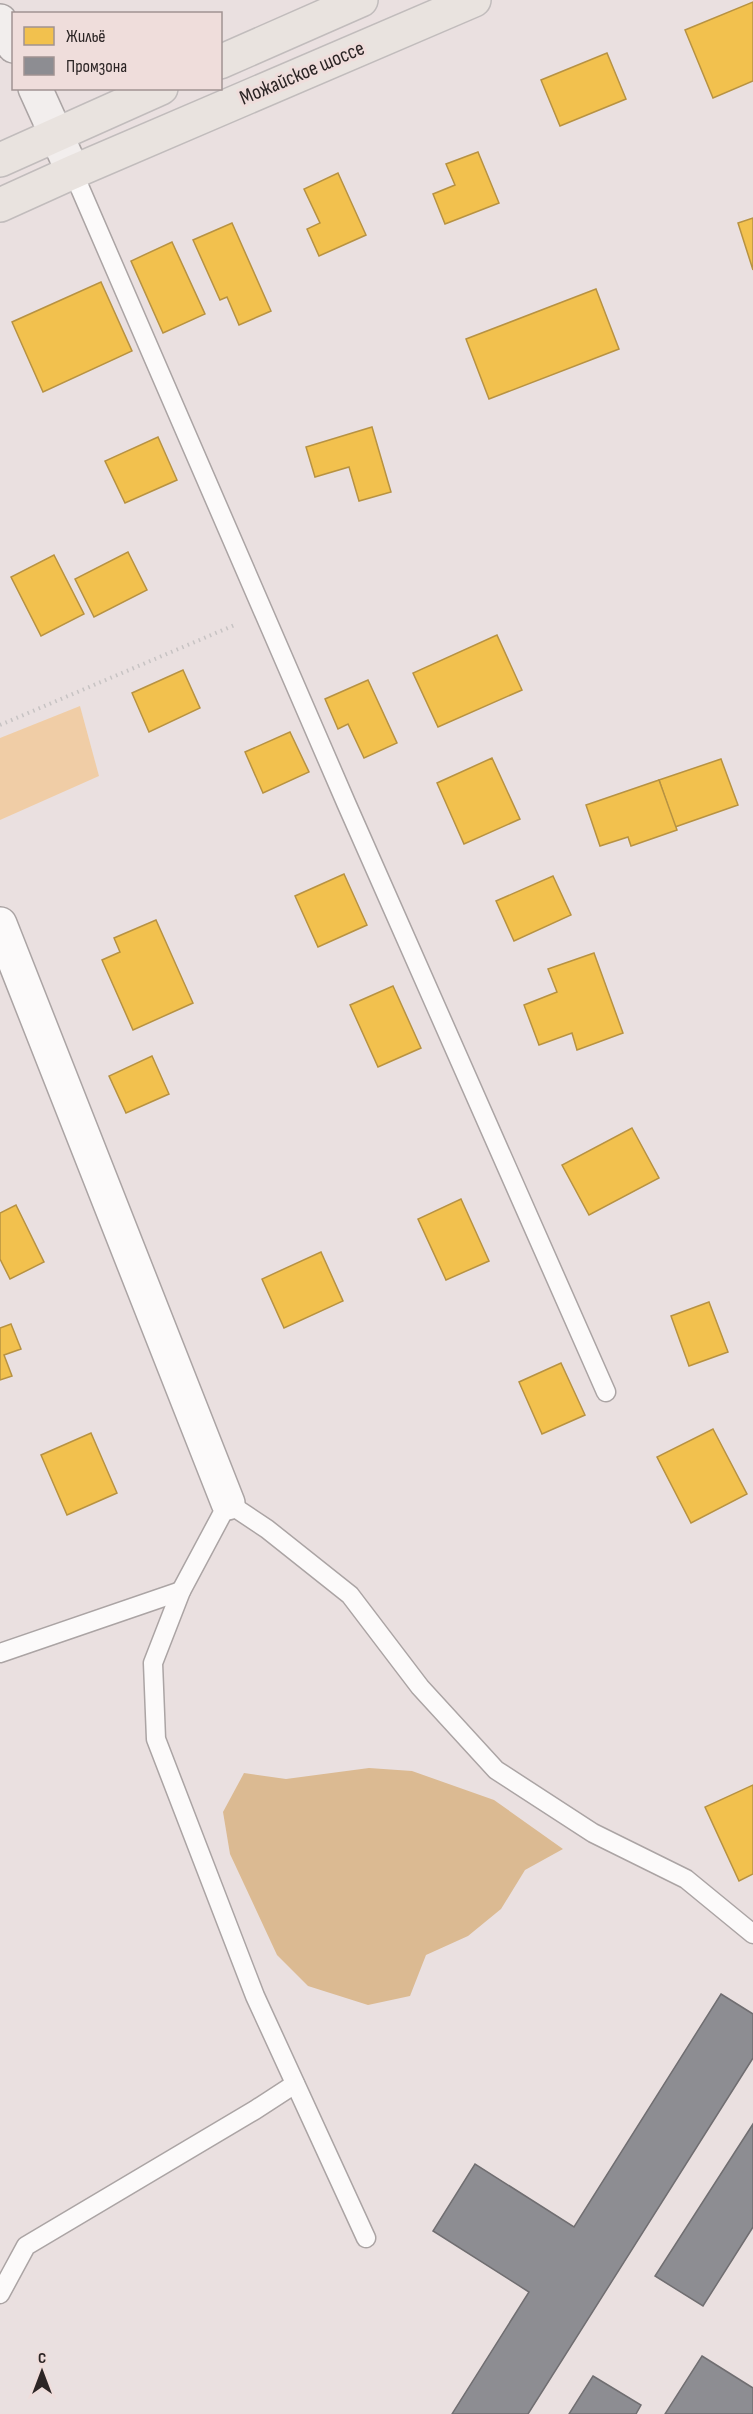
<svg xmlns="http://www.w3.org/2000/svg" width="753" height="2414" font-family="'Sofia Sans Condensed',sans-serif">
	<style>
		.green { fill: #f0cda6 }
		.forest { fill: #dbba92 }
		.homes { fill: #f2c14e; stroke: #b79242; stroke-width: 1.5 }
		.industry { fill: #8d8d92; stroke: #706e71; stroke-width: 1.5 }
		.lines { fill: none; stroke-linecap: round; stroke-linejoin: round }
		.lane-casing { stroke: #aba4a4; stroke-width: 21 }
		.street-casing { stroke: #aba4a4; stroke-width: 36 }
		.secondary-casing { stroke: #aba4a4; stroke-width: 36 }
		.primary-casing { stroke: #c1bcbc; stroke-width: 36 }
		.path { stroke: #c7c3c3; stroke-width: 4; stroke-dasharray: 1.5 4.5; stroke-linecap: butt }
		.lane { stroke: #fcfafa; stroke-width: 18 }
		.street { stroke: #fcfafa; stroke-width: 33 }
		.secondary { stroke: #f2eeed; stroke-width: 33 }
		.primary { stroke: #e9e3df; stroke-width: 33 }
		.labels { text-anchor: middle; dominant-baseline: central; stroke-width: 6; stroke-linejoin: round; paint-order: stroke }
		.street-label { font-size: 21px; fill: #2c2525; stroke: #efdddb }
	</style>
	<rect width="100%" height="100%" fill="#eae0e0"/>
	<path class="green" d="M 80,706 L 99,776 L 0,820 L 0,738 Z"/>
	<path class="forest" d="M 369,1768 L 412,1771 L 494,1800 L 563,1849 L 525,1870 L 501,1909 L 468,1936 L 426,1955 L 410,1996 L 368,2005 L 308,1986 L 277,1955 L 230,1854 L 223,1812 L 244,1773 L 286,1779 Z"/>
	<g class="homes">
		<path d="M 753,2 L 753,81 L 713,98 L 685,30 Z"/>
		<path d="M 607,53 L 626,99 L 560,126 L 541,80 Z"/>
		<path d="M 478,152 L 499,203 L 445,224 L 433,194 L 455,185 L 446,164 Z"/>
		<path d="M 338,173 L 366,235 L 319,256 L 307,229 L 320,223 L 304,189 Z"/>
		<path d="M 753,218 L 753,270 L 738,223 Z"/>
		<path d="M 232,223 L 271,311 L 239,325 L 227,297 L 220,300 L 193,240 Z"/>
		<path d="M 172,242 L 205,314 L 163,333 L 131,261 Z"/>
		<path d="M 101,282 L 132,351 L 43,392 L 12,322 Z"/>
		<path d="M 596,289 L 619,349 L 489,399 L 466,339 Z"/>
		<path d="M 372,427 L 391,492 L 359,501 L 349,467 L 315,477 L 306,447 Z"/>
		<path d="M 158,437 L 177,480 L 125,503 L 105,461 Z"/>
		<path d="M 128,552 L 147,590 L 94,617 L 75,579 Z"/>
		<path d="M 54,555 L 84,614 L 41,636 L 11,577 Z"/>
		<path d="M 497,635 L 522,690 L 438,727 L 413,673 Z"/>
		<path d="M 183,670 L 200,708 L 149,732 L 132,693 Z"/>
		<path d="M 368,680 L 397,743 L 364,758 L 348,724 L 338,729 L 325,699 Z"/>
		<path d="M 290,732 L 309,772 L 263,793 L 245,752 Z"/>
		<path d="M 492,758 L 520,819 L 464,844 L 437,783 Z"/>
		<path d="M 721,759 L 738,805 L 675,827 L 659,780 Z"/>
		<path d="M 659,780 L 677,830 L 631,846 L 628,837 L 600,846 L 586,805 Z"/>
		<path d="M 344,874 L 367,925 L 318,947 L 295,896 Z"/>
		<path d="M 553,876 L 571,915 L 514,941 L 496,901 Z"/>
		<path d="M 156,920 L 193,1003 L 133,1030 L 102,960 L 120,952 L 114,938 Z"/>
		<path d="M 594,953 L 623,1033 L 577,1050 L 572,1033 L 539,1045 L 524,1005 L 557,992 L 548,969 Z"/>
		<path d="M 393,986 L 421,1048 L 378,1067 L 350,1005 Z"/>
		<path d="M 152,1056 L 169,1094 L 126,1113 L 109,1076 Z"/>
		<path d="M 632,1128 L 659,1178 L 589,1215 L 562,1165 Z"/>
		<path d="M 461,1199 L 489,1261 L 446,1280 L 418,1219 Z"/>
		<path d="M 16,1205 L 44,1262 L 10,1279 L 0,1259 L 0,1213 Z"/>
		<path d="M 321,1252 L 343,1301 L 284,1328 L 262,1279 Z"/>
		<path d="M 709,1302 L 728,1352 L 689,1366 L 671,1316 Z"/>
		<path d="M 11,1324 L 21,1349 L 4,1355 L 12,1376 L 0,1380 L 0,1328 Z"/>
		<path d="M 561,1363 L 585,1415 L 542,1434 L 519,1382 Z"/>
		<path d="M 713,1429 L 747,1494 L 691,1523 L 657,1457 Z"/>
		<path d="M 91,1433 L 117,1493 L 67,1515 L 41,1455 Z"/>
		<path d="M 753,1785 L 753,1874 L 739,1881 L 705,1807 Z"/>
	</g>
	<g class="industry">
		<path d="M 721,1994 L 753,2014 L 753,2058 L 528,2414 L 452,2414 L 529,2292 L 433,2231 L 475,2164 L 574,2227 Z"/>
		<path d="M 753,2124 L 753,2227 L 703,2306 L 655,2276 Z"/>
		<path d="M 702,2356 L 753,2388 L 753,2414 L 665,2414 Z"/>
		<path d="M 593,2376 L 641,2405 L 636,2414 L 569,2414 Z"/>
	</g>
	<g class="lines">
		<g class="lane-casing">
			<g id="lane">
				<path d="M 73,172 L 347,805 L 606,1392"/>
				<path d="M 0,1653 L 181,1591"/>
				<path d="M 366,2238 L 255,1996 L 156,1739 L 153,1663 L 181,1591 L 228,1503 L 267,1529 L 350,1595 L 420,1687 L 496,1770 L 593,1833 L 686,1879 L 753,1934"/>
				<path d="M 0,2294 L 26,2246 L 255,2110 L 295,2084"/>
			</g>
		</g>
		<g class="street-casing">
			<path id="street" d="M 0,924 L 228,1503"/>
		</g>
		<g class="secondary-casing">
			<g id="secondary">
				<path d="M 0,21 L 14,46"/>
				<path d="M 35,88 L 73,172"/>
			</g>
		</g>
		<g class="primary-casing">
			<g id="primary">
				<path d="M 220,62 L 361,0"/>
				<path d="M 0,160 L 161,88"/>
				<path d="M 0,205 L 73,172 L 474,0"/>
			</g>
		</g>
		<path class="path" d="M 0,725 L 237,624"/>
		<use href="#lane" class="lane"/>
		<use href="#street" class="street"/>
		<use href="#secondary" class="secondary"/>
		<use href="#primary" class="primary"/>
	</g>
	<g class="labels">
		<g class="street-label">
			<text transform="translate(302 73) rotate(-23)">Можайское шоссе</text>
		</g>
	</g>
	<rect x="12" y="12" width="210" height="78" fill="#efdddb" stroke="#a19392" stroke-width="1.5"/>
	<rect x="24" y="27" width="30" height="18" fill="#f2c14e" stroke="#a19392" stroke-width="1.5"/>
	<text x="66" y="42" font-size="18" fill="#2c2525">Жильё</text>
	<rect x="24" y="57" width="30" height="18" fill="#8d8d92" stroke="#a19392" stroke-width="1.5"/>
	<text x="66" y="72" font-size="18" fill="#2c2525">Промзона</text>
	<g transform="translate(42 2372)" stroke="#efdddb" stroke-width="4.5" paint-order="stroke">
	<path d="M0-4.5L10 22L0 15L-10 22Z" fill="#2c2525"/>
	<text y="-9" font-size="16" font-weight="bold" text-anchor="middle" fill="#2c2525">С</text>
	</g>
</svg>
